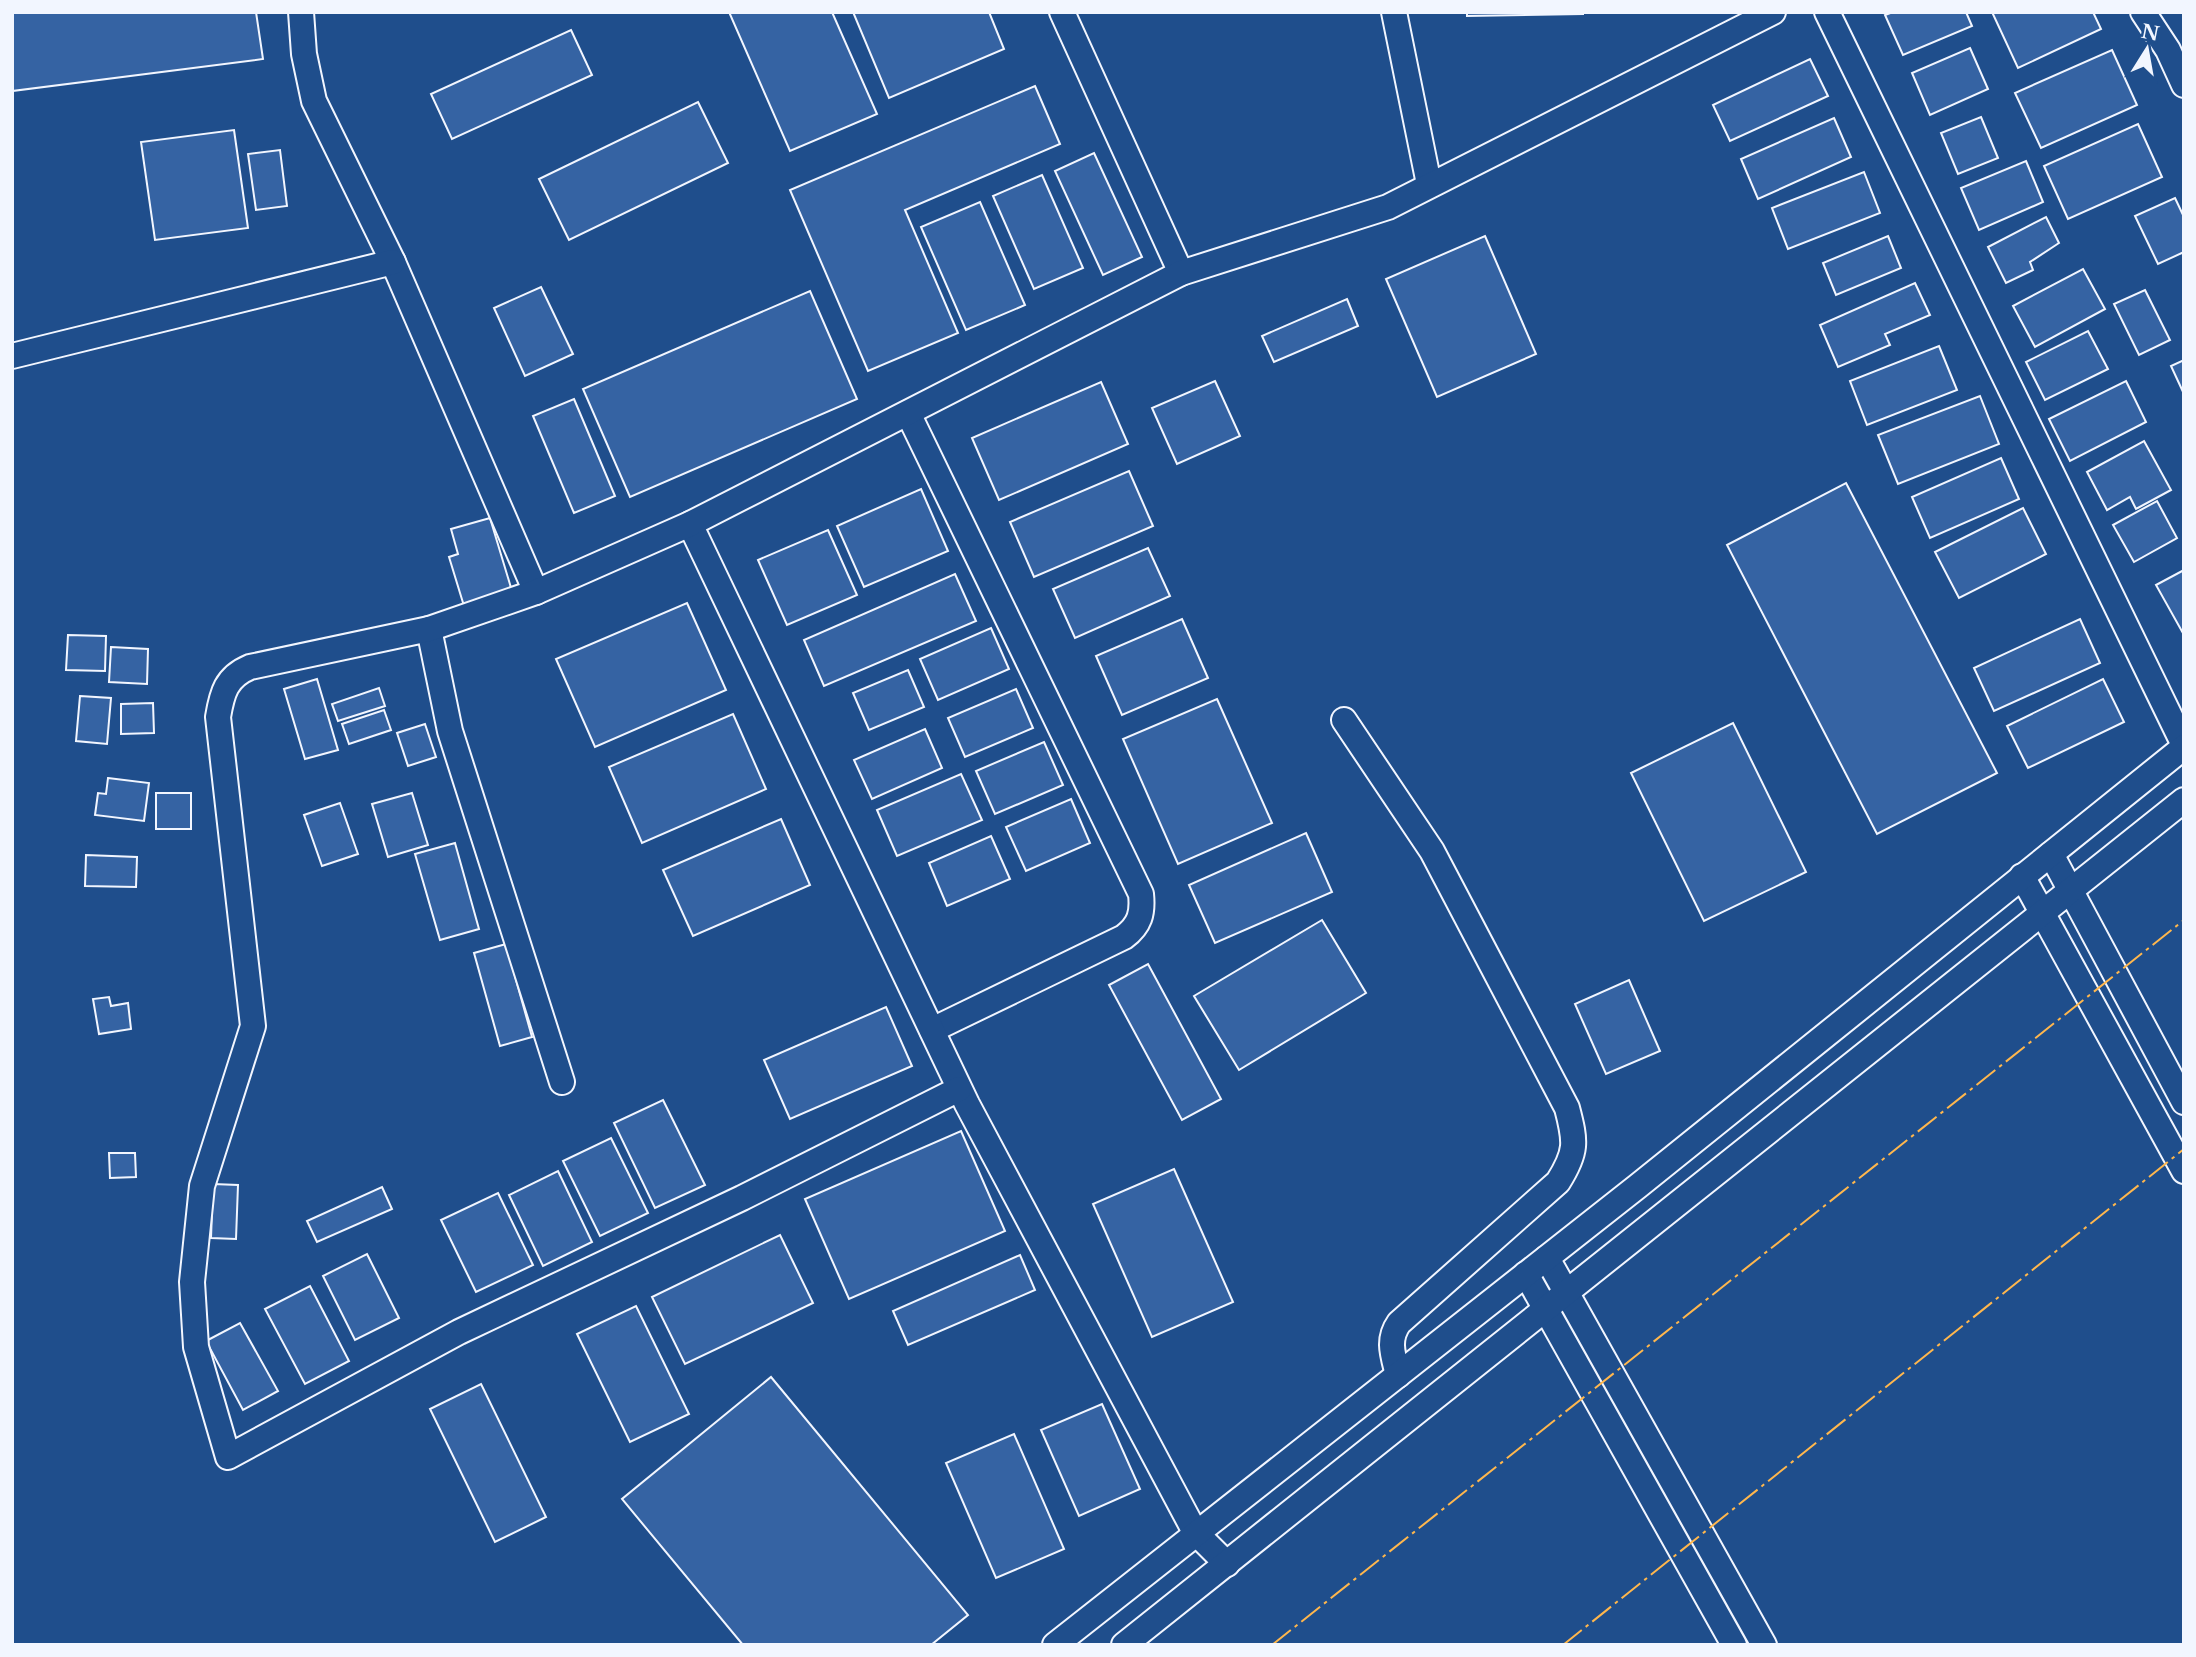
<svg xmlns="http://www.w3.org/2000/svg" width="2196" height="1657" font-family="'Libre Baskerville',serif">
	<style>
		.building { fill: #3563a3; stroke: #f2f6ff; stroke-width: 2 }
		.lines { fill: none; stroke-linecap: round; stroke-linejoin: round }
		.minor-casing { stroke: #f2f6ff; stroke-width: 28 }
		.minor { stroke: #1f4e8c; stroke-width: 24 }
		.power { stroke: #ffb74d; stroke-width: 2; stroke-dasharray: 24 5 3.5 5; stroke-linecap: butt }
	</style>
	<rect width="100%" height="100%" fill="#1f4e8c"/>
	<g class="building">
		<path d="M 12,12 L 256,12 L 263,59 L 12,91 Z"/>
		<path d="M 729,12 L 832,12 L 877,114 L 790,151 Z"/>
		<path d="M 853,12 L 989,12 L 1004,49 L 889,98 Z"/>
		<path d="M 1467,12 L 1583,12 L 1583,14 L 1467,16 Z"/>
		<path d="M 1893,12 L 1966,12 L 1972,26 L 1903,55 L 1885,15 Z"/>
		<path d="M 1992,12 L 2093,12 L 2101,29 L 2018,68 Z"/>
		<path d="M 571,30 L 592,75 L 452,139 L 431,94 Z"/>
		<path d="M 1970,48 L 1988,89 L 1930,115 L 1912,73 Z"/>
		<path d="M 2112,50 L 2137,105 L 2041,148 L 2015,93 Z"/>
		<path d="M 1810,59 L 1828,96 L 1730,141 L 1713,105 Z"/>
		<path d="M 1035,86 L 1060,144 L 905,210 L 958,333 L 868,371 L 790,190 Z"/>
		<path d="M 698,102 L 728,163 L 569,240 L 539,179 Z"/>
		<path d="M 1981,117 L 1998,158 L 1958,174 L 1941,133 Z"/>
		<path d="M 1834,118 L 1851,157 L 1758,199 L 1741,159 Z"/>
		<path d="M 2138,124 L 2162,177 L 2068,219 L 2044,166 Z"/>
		<path d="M 234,130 L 248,228 L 155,240 L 141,142 Z"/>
		<path d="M 280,150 L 287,206 L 256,210 L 248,154 Z"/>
		<path d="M 1094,153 L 1142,257 L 1103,275 L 1055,171 Z"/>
		<path d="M 2026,161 L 2043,202 L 1979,230 L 1961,188 Z"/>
		<path d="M 1864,172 L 1880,213 L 1788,249 L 1772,208 Z"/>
		<path d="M 1042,175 L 1083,268 L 1034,289 L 993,196 Z"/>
		<path d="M 2175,198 L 2184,217 L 2184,252 L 2158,264 L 2135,216 Z"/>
		<path d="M 980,202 L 1025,305 L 966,330 L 921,227 Z"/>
		<path d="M 2046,217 L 2059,243 L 2030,262 L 2033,270 L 2006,283 L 1988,247 Z"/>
		<path d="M 1485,236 L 1536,354 L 1437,397 L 1386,279 Z"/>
		<path d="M 1888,236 L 1901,268 L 1836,295 L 1823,263 Z"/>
		<path d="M 2083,269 L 2105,309 L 2035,347 L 2013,306 Z"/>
		<path d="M 1915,283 L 1930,315 L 1885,334 L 1890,345 L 1838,367 L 1820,325 Z"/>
		<path d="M 541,287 L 573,354 L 525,376 L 494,308 Z"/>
		<path d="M 2145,290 L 2170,340 L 2139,355 L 2114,304 Z"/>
		<path d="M 810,291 L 857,399 L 630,497 L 583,389 Z"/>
		<path d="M 1347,299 L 1358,326 L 1274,362 L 1262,336 Z"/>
		<path d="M 2088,331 L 2108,369 L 2045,400 L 2026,362 Z"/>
		<path d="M 1939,346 L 1957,390 L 1867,425 L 1850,381 Z"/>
		<path d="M 2184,360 L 2184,394 L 2171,366 Z"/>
		<path d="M 1215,381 L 1240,436 L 1177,464 L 1152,408 Z"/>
		<path d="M 2126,381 L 2146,422 L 2070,461 L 2049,419 Z"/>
		<path d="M 1101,382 L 1128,444 L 999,500 L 972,438 Z"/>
		<path d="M 1980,396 L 1999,444 L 1898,484 L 1878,435 Z"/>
		<path d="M 574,399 L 615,496 L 574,513 L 533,416 Z"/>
		<path d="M 2144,441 L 2171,490 L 2136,509 L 2130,497 L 2107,510 L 2087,472 Z"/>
		<path d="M 2001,458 L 2019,499 L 1930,538 L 1912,497 Z"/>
		<path d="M 1129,471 L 1153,526 L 1034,577 L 1010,522 Z"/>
		<path d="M 1846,483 L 1997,773 L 1877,834 L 1727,545 Z"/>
		<path d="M 921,489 L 948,551 L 864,587 L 837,526 Z"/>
		<path d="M 2157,501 L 2177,538 L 2134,562 L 2113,525 Z"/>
		<path d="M 2023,508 L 2046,554 L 1959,598 L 1935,552 Z"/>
		<path d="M 490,518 L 512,591 L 464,606 L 449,557 L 458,554 L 451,529 Z"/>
		<path d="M 828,530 L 857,595 L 787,625 L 758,560 Z"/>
		<path d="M 1148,548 L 1170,596 L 1075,638 L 1053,589 Z"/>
		<path d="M 2184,570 L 2184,635 L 2156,585 Z"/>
		<path d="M 955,574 L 976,621 L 824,686 L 804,640 Z"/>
		<path d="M 687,603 L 726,690 L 595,747 L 556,659 Z"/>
		<path d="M 1182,619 L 1208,678 L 1122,715 L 1096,656 Z"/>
		<path d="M 2080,619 L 2100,663 L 1994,711 L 1974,668 Z"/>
		<path d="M 991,628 L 1009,669 L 938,700 L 920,659 Z"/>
		<path d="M 68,635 L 106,636 L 105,671 L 66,670 Z"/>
		<path d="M 111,647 L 148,649 L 147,684 L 109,682 Z"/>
		<path d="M 908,670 L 924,707 L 869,730 L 853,693 Z"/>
		<path d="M 317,679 L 338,750 L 305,759 L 284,689 Z"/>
		<path d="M 2103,679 L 2124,722 L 2028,768 L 2007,726 Z"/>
		<path d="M 379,688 L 385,706 L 338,721 L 332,704 Z"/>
		<path d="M 1016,689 L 1033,728 L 965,757 L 948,718 Z"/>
		<path d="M 80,696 L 111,698 L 107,744 L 76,741 Z"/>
		<path d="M 1217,699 L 1272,823 L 1178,864 L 1123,739 Z"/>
		<path d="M 153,703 L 154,733 L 121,734 L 121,704 Z"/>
		<path d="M 384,710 L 391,730 L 349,744 L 342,724 Z"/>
		<path d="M 733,714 L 766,789 L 642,843 L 609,767 Z"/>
		<path d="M 1733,723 L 1806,872 L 1704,921 L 1631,773 Z"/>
		<path d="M 425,724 L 436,757 L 408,766 L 397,733 Z"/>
		<path d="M 925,729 L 942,768 L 872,799 L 854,760 Z"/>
		<path d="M 1044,742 L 1063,785 L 995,814 L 976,771 Z"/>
		<path d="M 961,774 L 982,820 L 897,856 L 877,810 Z"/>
		<path d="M 108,778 L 149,783 L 144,821 L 95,815 L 98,793 L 106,794 Z"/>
		<rect x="156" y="793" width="35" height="36"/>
		<path d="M 412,793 L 428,845 L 388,857 L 372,804 Z"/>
		<path d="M 1071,799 L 1090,843 L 1026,871 L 1006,827 Z"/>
		<path d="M 340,803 L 358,854 L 322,866 L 304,815 Z"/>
		<path d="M 781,819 L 810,885 L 693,936 L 663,870 Z"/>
		<path d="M 1306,833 L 1332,892 L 1215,943 L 1189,885 Z"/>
		<path d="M 991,836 L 1010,879 L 947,906 L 929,863 Z"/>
		<path d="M 455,843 L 479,929 L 440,940 L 415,854 Z"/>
		<path d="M 86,855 L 137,857 L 136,887 L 85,886 Z"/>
		<path d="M 1322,920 L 1366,993 L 1239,1070 L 1194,996 Z"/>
		<path d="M 506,944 L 532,1037 L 500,1046 L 474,953 Z"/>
		<path d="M 1148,964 L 1221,1099 L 1182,1120 L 1109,985 Z"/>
		<path d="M 1629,980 L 1660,1051 L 1606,1074 L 1575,1004 Z"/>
		<path d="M 109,997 L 111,1006 L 128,1003 L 131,1029 L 99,1034 L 93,999 Z"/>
		<path d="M 886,1007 L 912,1066 L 790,1119 L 764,1060 Z"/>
		<path d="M 663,1100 L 705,1185 L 655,1208 L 614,1123 Z"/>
		<path d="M 961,1131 L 1005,1231 L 849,1299 L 805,1199 Z"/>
		<path d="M 611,1138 L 648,1213 L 600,1236 L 563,1161 Z"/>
		<path d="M 109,1153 L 135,1153 L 136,1177 L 110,1178 Z"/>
		<path d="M 1174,1169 L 1233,1302 L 1152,1337 L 1093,1204 Z"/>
		<path d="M 558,1171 L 592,1242 L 543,1266 L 509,1195 Z"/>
		<path d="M 213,1184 L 238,1185 L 236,1239 L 211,1238 Z"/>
		<path d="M 382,1187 L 392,1209 L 317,1242 L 307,1221 Z"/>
		<path d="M 498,1193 L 533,1265 L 476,1292 L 441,1220 Z"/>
		<path d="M 780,1235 L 813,1303 L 685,1364 L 652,1297 Z"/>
		<path d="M 367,1254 L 399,1318 L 355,1340 L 323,1276 Z"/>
		<path d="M 1020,1255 L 1035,1290 L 908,1345 L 893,1311 Z"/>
		<path d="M 310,1286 L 349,1361 L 305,1384 L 265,1309 Z"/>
		<path d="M 636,1306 L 689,1414 L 630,1442 L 577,1334 Z"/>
		<path d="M 240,1323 L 278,1391 L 243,1410 L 206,1341 Z"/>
		<path d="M 771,1377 L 968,1615 L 931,1645 L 743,1645 L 622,1499 Z"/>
		<path d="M 481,1384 L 546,1517 L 495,1542 L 430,1409 Z"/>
		<path d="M 1102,1404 L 1140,1489 L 1079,1516 L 1041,1430 Z"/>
		<path d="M 1014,1434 L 1064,1549 L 996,1578 L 946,1463 Z"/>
	</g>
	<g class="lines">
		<g class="minor-casing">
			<g id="minor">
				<path d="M 301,12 L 304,54 L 314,101 L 393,262 L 536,592"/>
				<path d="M 1062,12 L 1181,273"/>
				<path d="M 1394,12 L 1429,184"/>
				<path d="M 1827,12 L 2184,745"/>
				<path d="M 2143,12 L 2168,50 L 2184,85"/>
				<path d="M 12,356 L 393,262"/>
				<path d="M 908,413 L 1141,894 C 1143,913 1140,925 1124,937 L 932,1030"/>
				<path d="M 690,524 L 967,1104 L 1195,1532 L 1227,1564"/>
				<path d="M 429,629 L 450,731 L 562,1082"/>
				<path d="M 1344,720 L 1432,851 L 1567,1108 C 1576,1142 1577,1152 1558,1182 L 1399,1323 C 1387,1340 1393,1355 1398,1375"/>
				<path d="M 2051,854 L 2184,1102"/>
				<path d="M 2022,876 L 2184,1171"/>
				<path d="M 959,1089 L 742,1198 L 459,1332 L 228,1457 L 196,1347 L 192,1282 L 202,1186 L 253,1026 L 218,717 C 222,693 226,677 250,667 L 429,629 L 536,592 L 690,524 L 1181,273 L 1388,207 L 1773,12"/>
				<path d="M 1547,1258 L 1764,1645"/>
				<path d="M 1526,1274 L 1734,1645"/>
				<path d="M 1055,1645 L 1638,1186 L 2184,747"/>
				<path d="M 1124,1645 L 2184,800"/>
			</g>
		</g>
		<use href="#minor" class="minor"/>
		<g class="power">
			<path d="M 1272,1645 L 2184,920"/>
			<path d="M 1563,1645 L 2184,1149"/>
		</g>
	</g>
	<rect width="2196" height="1657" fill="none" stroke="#f2f6ff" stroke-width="28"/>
	<g transform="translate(2147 49) rotate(11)" stroke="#1f4e8c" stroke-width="5" paint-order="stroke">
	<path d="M0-5L12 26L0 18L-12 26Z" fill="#f2f6ff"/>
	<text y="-10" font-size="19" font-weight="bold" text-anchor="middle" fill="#f2f6ff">N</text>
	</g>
</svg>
